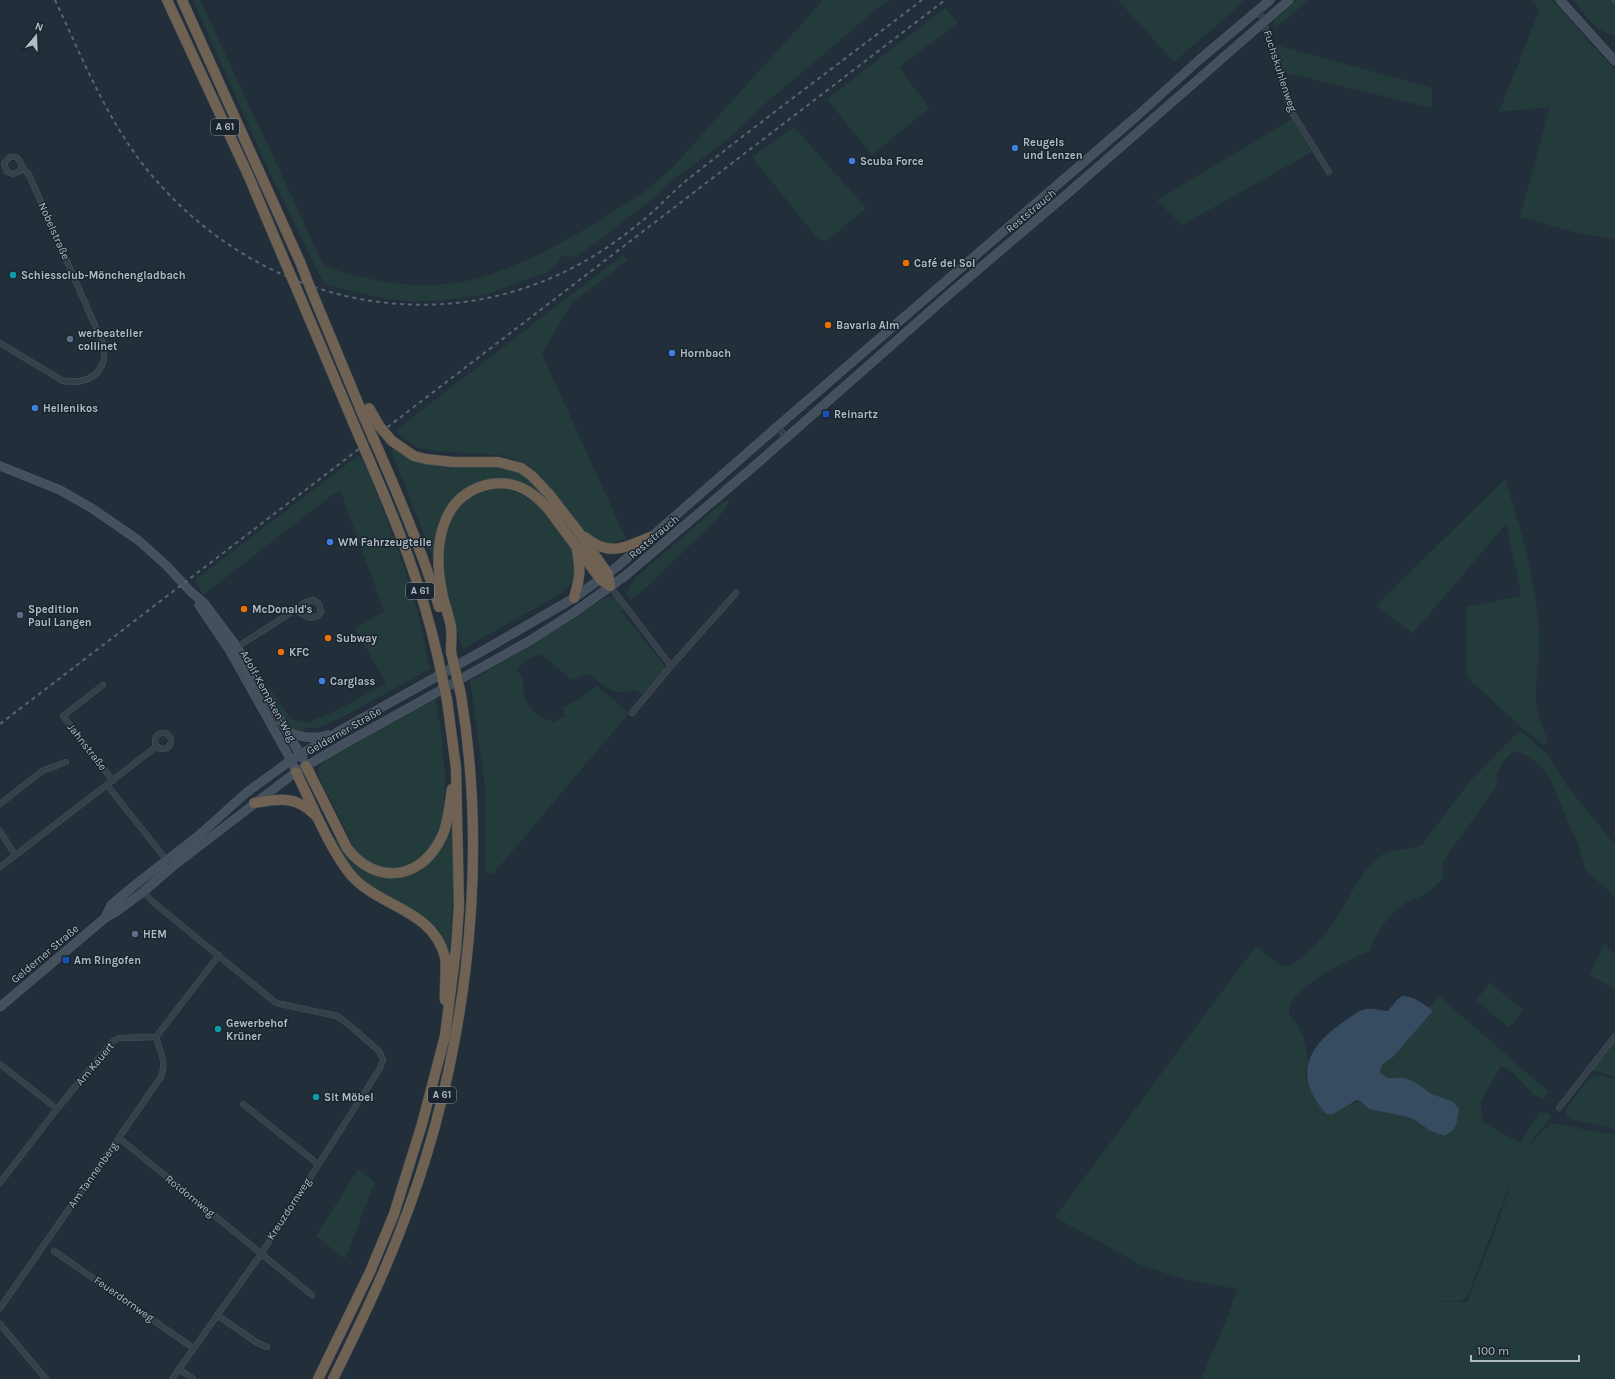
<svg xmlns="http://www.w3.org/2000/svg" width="1615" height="1379" font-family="Karla,sans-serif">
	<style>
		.green { fill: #243b3b; fill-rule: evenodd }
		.water { fill: #364c61 }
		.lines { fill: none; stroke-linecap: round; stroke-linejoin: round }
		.stream { stroke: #364c61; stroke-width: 2 }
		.minor-casing { stroke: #545e68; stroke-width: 6 }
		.secondary-casing { stroke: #545e68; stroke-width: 9 }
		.motorway-casing { stroke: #414b55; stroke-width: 11 }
		.minor { stroke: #36404a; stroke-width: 5.5 }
		.secondary { stroke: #44505d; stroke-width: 8 }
		.motorway { stroke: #706253; stroke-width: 10 }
		.rail { stroke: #586572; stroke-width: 2; stroke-dasharray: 4 4; stroke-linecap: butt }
		.motorway-bridge-casing { stroke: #414b55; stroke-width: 11; stroke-linecap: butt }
		.motorway-bridge { stroke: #706253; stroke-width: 10 }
		.shop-dot { fill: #3f7fe0; stroke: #1b252f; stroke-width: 1.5 }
		.food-dot { fill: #e8710a; stroke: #1b252f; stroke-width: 1.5 }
		.culture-dot { fill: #0f9aa8; stroke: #1b252f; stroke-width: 1.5 }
		.service-dot { fill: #5c6f8a; stroke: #1b252f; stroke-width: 1.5 }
		.transit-dot { fill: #1a4fb4; stroke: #1b252f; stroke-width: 1.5 }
		.labels { text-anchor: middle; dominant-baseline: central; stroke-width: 3; stroke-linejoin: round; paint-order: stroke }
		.shield { fill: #1b252f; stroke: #848e99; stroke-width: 1 }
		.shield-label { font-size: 10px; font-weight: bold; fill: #b1bbc6 }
		.street-label { font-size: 11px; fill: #b1bbc6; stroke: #1b252f }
		.poi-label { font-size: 11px; font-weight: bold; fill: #b1bbc6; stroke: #1b252f; text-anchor: start }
	</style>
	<rect width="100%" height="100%" fill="#222f3a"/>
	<g class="green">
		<path d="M 193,0 L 200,0 L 324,266 C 364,280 405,288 447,284 C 501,279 566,242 611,213 C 629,202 648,191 663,176 C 684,157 702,134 721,113 C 755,76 789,38 823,0 L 890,0 L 873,12 L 766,103 L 729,138 L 671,182 L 654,198 L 601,239 L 575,257 L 561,256 L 555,268 L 547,272 L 484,295 L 435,301 L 406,301 L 381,298 L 326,285 L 323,282 L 270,173 Z"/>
		<path d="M 1118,0 L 1246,0 L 1174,62 Z"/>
		<path d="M 1297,0 L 1309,0 L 1276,27 L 1273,21 Z"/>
		<path d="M 1530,0 L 1552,0 L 1615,70 L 1615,239 L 1581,234 L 1520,217 L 1550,107 L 1499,112 L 1538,14 L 1537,6 Z"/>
		<path d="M 1573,0 L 1615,0 L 1615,35 C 1597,34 1584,13 1573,0 Z"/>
		<path d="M 945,8 L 958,23 L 899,67 L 929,108 L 872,155 L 827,99 Z"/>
		<path d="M 1276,45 L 1432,88 L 1432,108 L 1282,72 L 1276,55 Z"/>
		<path d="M 1292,119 L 1312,152 L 1182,225 L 1157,200 Z"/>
		<path d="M 794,127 L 866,208 L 833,236 L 826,241 L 818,239 L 752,157 Z"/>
		<path d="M 623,255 L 628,260 L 572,303 L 542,354 L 626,539 L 615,542 L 614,547 L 595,541 L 583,531 L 540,475 L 528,466 L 514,459 L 499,455 L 432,451 L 419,448 L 402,437 L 396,430 Z"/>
		<path d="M 394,448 C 401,452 410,459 418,462 C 457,473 496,455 532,480 C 542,487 550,501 558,511 L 511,482 L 452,502 L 435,562 L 391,450 Z"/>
		<path d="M 359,455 L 365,465 L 386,517 L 405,570 L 417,609 L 430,669 L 343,717 L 318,728 L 306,728 L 302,733 L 288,726 L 246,655 L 291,719 L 306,723 L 336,711 L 386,683 L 355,629 L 384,611 L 341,492 L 332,495 L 203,595 L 195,580 Z"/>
		<path d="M 1505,479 C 1521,529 1536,581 1539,634 C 1541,659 1533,684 1537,710 C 1539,720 1544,731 1548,741 L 1543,745 L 1521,727 L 1467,677 L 1466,607 L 1521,596 L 1516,568 L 1506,524 L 1413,633 L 1376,606 Z"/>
		<path d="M 501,488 L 515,491 L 540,506 L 573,550 L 577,578 L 562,593 L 463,649 C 445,596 418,498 501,488 Z"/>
		<path d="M 730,499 C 722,518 706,530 692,543 C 672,563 652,583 631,600 L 626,593 L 635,578 L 722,503 Z"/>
		<path d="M 608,596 L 616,597 L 624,609 L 620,610 L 665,666 L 664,670 L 643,694 L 634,690 C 613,697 604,685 588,674 L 571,680 L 541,654 L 529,658 L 516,670 L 524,679 C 520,702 533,716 554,722 L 565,716 L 563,707 L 576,701 L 597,686 L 629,713 L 493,874 L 485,873 L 485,788 L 470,681 Z"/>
		<path d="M 435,697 L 441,732 L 445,775 L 443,817 L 431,847 L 416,862 L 397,868 L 383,868 L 370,863 L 354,850 L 348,834 L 320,779 L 318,768 L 331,755 Z"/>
		<path d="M 1520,730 L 1549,756 L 1567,786 L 1615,845 L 1615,897 L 1585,869 L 1577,842 L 1549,777 C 1541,765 1528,754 1514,751 C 1505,758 1499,767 1496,777 L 1498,782 L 1494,790 L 1444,860 L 1442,868 L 1444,877 C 1438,883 1430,892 1422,896 C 1416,899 1409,900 1403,905 C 1386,916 1376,934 1369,952 C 1345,960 1306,981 1291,1002 C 1289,1005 1289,1010 1289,1014 C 1301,1027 1306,1041 1308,1059 C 1308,1065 1305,1070 1306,1075 C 1309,1089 1317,1104 1326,1114 L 1360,1101 L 1369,1109 L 1412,1118 L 1429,1130 L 1444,1136 L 1451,1133 L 1432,1094 L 1413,1081 L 1383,1076 L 1380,1071 L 1382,1065 L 1393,1057 L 1433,1012 L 1429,1008 L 1439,996 L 1549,1092 L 1544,1099 L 1534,1095 L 1509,1069 L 1501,1066 L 1481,1101 L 1482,1122 L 1520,1143 L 1539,1113 L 1546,1113 L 1552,1115 L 1523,1152 L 1551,1123 L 1615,1135 L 1615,1379 L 1201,1379 L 1228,1316 L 1237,1289 L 1186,1280 L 1141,1265 L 1055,1217 L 1256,946 L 1281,966 C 1289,968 1294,963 1300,959 C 1313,948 1325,935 1335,920 C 1349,900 1359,873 1379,857 C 1391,847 1409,852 1422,845 L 1471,780 ZM 1516,1168 L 1498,1223 L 1467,1302 L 1400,1301 L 1461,1301 L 1468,1295 Z"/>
		<path d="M 452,803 L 454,886 L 449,959 L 446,949 L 385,896 L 353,875 L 333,840 L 335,838 L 354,863 L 370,873 L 386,877 L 424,866 Z"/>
		<path d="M 1604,943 L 1615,955 L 1615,989 L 1590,975 Z"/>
		<path d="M 1490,983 L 1523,1010 L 1509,1028 L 1476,1000 Z"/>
		<path d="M 1615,1040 L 1615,1076 L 1591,1070 Z"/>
		<path d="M 1597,1075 L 1615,1079 L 1615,1129 L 1571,1119 L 1567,1115 L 1566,1111 L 1568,1106 L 1589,1079 Z"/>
		<path d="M 358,1169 L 375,1182 L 345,1259 L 316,1236 Z"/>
	</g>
	<path class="water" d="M 1402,996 C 1414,996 1424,1004 1433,1011 L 1393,1057 L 1382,1065 L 1380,1071 L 1381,1074 L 1388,1078 L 1404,1078 L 1413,1081 L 1432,1094 L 1453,1102 L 1459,1109 C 1457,1122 1457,1130 1444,1136 L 1429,1130 L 1412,1118 L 1369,1109 L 1360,1101 L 1357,1100 L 1333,1114 L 1326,1114 C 1294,1077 1305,1049 1342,1023 C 1349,1018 1359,1010 1366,1009 C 1373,1008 1381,1011 1388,1011 L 1397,1000 Z"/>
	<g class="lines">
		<path class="stream" d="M 1612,0 L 1615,4"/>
		<g class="minor-casing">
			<g id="minor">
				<path d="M 1258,9 L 1264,22 L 1290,109 L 1329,172"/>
				<path d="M 0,343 L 63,381 C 79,383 97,381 103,362 C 105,358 104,351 104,346 L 30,177 C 28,173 24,170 22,166 C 19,160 19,156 10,157 L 4,163 L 7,172 L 13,174 L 20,171 L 22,166"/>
				<path d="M 778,426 L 786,438"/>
				<path d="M 610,586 L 671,666"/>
				<path d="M 234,649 C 254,636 274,624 293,611 L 295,610 L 310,618 L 318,616 L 321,612 L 319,604 L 313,600 L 304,603 L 294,611"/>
				<path d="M 103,685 L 63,716 L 113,781"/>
				<path d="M 632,713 L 671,666 L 736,593"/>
				<circle cx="163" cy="741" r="8"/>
				<path d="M 107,785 L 172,867"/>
				<path d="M 0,804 L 42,771 L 66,762"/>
				<path d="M 0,831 L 15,855"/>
				<path d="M 0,867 L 157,746"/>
				<path d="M 136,884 L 153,902 L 276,1003 L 337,1016 L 348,1024 L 379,1051 L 383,1060 L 379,1070 L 261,1254 L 172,1379"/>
				<path d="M 0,1064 L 57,1109"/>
				<path d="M 243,1104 L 318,1164"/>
				<path d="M 1559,1108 L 1615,1036"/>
				<path d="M 119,1138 L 312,1295"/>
				<path d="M 0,1183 L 57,1109 L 112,1042 L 119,1038 L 156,1037 L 219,955"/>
				<path d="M 54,1251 L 193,1348"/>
				<path d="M 0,1308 L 161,1077 C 167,1061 160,1052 156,1037"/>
				<path d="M 217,1315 L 256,1342 L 267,1347"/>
				<path d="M 0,1324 L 46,1379"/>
				<path d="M 179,1369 L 193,1379"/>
			</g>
		</g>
		<g class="secondary-casing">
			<g id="secondary">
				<path d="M 1560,0 L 1615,61"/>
				<path d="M 0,466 L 60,490 L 93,509 L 138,540 L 166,565 L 191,592 L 204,603 L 237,647 L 303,759"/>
				<path d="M 199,605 L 230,651 L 291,760 L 296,772"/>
				<path d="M 287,731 C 300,738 314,739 328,735"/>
				<path d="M 105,918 L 111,905 L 136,884 L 198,836 L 246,793 L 291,760 L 336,733 L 493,645 L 574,598 L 618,566 L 778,426 L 1137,116 L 1199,60 L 1270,0"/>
				<path d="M 0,1007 L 105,918 L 116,912 L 143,892 L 172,867 L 296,772 L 342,745 L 529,641 L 573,613 L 625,576 L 752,468 L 953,291 L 1067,194 L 1289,0"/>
			</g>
		</g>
		<g class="motorway-casing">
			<g id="motorway">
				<path d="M 167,0 L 249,177 L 282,255"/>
				<path d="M 182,0 L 300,262"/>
				<path d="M 298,292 L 353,422"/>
				<path d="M 314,297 L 363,415"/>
				<path d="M 392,441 L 414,456 L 426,459 L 453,462 L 498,462 L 521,468 L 532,476 L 549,494 L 577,530 L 608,574 L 610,586"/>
				<path d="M 378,449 C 401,501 423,553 439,607"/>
				<path d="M 368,457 C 397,524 422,586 438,658"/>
				<path d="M 585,537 C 609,557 624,548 650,537"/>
				<path d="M 574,598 C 580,577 581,572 577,550"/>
				<path d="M 451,652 C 451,644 452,635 451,627 C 449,615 444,604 442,592 C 433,548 439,494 491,484 C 516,480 534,492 549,510 L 601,580 L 610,586"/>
				<path d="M 306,766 L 347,848 C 373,883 417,882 439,842 C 448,827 449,807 452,789"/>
				<path d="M 296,772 C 312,804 328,846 350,874 C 379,908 432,908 445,957 C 447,966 444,990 445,1000"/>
				<path d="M 254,803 C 279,799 296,795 315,815"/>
				<path d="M 318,1379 L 370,1272 L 394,1214 L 422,1124 L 445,1036 L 456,949 L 459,906 L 456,768 L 447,700"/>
				<path d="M 333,1379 C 357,1331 380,1283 399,1234 C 465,1067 490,872 461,695"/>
			</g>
		</g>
		<use href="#minor" class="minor"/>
		<use href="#secondary" class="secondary"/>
		<use href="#motorway" class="motorway"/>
		<g class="rail">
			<path d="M 55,0 C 81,55 104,113 141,162 C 245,297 425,347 578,265 C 606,250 632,230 655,210 C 667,198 679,186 692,176 C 768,116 845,59 922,0"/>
			<path d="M 0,724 L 945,0"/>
		</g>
		<g class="motorway-bridge-casing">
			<g id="motorway-bridge">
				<path d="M 282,255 L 298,292"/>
				<path d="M 300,262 L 314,297"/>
				<path d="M 369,408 L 380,427 L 392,441"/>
				<path d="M 363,415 L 378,449"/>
				<path d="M 353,422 L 368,457"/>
				<path d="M 451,652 L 461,695"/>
				<path d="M 438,658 L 447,700"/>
			</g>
		</g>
		<use href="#motorway-bridge" class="motorway-bridge"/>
	</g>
	<g class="shop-dot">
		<circle cx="1015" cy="148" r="4"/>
		<circle cx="852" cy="161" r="4"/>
		<circle cx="672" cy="353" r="4"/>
		<circle cx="35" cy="408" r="4"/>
		<circle cx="330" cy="542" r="4"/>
		<circle cx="322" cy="681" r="4"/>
	</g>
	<g class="food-dot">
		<circle cx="906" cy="263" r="4"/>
		<circle cx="828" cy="325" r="4"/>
		<circle cx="244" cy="609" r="4"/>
		<circle cx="328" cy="638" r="4"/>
		<circle cx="281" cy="652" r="4"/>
	</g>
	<g class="culture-dot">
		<circle cx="13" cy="275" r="4"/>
		<circle cx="218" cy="1029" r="4"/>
		<circle cx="316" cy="1097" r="4"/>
	</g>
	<g class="service-dot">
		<circle cx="70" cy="339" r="4"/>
		<circle cx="20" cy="615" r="4"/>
		<circle cx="135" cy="934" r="4"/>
	</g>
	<g class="transit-dot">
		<rect x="822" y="410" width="8" height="8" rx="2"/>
		<rect x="62" y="956" width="8" height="8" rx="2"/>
	</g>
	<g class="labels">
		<g class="shield">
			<rect x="211" y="119" width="28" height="16" rx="3"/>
			<rect x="406" y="583" width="28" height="16" rx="3"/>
			<rect x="428" y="1087" width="28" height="16" rx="3"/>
		</g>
		<g class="shield-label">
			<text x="225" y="127">A 61</text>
			<text x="420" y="591">A 61</text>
			<text x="442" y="1095">A 61</text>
		</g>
		<g class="street-label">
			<text transform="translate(1280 71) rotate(72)">Fuchskuhlenweg</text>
			<text transform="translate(1031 211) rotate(-40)">Reststrauch</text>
			<text transform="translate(54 231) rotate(66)">Nobelstraße</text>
			<text transform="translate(654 537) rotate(-40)">Reststrauch</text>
			<text transform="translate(268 696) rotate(61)">Adolf-Kempken-Weg</text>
			<text transform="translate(344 731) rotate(-30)">Gelderner Straße</text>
			<text transform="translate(87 747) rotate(52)">Jahnstraße</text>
			<text transform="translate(45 954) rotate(-40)">Gelderner Straße</text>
			<text transform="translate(95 1064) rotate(-50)">Am Kauert</text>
			<text transform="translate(93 1175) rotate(-55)">Am Tannenberg</text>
			<text transform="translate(190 1196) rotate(39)">Rotdornweg</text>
			<text transform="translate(289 1209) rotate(-57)">Kreuzdornweg</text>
			<text transform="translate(124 1299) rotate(35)">Feuerdornweg</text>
		</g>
		<g class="poi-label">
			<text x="1023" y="142">Reugels<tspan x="1023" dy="13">und Lenzen</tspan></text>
			<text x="860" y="161">Scuba Force</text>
			<text x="914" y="263">Café del Sol</text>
			<text x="21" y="275">Schiessclub-Mönchengladbach</text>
			<text x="836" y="325">Bavaria Alm</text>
			<text x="78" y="333">werbeatelier<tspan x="78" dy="13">collinet</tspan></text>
			<text x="680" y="353">Hornbach</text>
			<text x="43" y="408">Hellenikos</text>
			<text x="834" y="414">Reinartz</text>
			<text x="338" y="542">WM Fahrzeugteile</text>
			<text x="28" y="609">Spedition<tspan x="28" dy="13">Paul Langen</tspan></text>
			<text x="252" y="609">McDonald's</text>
			<text x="336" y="638">Subway</text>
			<text x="289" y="652">KFC</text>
			<text x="330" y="681">Carglass</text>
			<text x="143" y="934">HEM</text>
			<text x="74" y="960">Am Ringofen</text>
			<text x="226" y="1023">Gewerbehof<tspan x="226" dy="13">Krüner</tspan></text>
			<text x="324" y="1097">Sit Möbel</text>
		</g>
	</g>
	<g transform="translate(36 36) rotate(19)" stroke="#1b252f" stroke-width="3" paint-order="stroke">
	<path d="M0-3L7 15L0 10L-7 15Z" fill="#b1bbc6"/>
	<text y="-6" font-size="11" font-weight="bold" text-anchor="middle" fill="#b1bbc6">N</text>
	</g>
	<path d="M1471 1355v6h108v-6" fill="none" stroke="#b1bbc6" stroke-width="2"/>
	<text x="1477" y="1355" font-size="12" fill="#b1bbc6" stroke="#1b252f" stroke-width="3" paint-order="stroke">100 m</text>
</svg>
